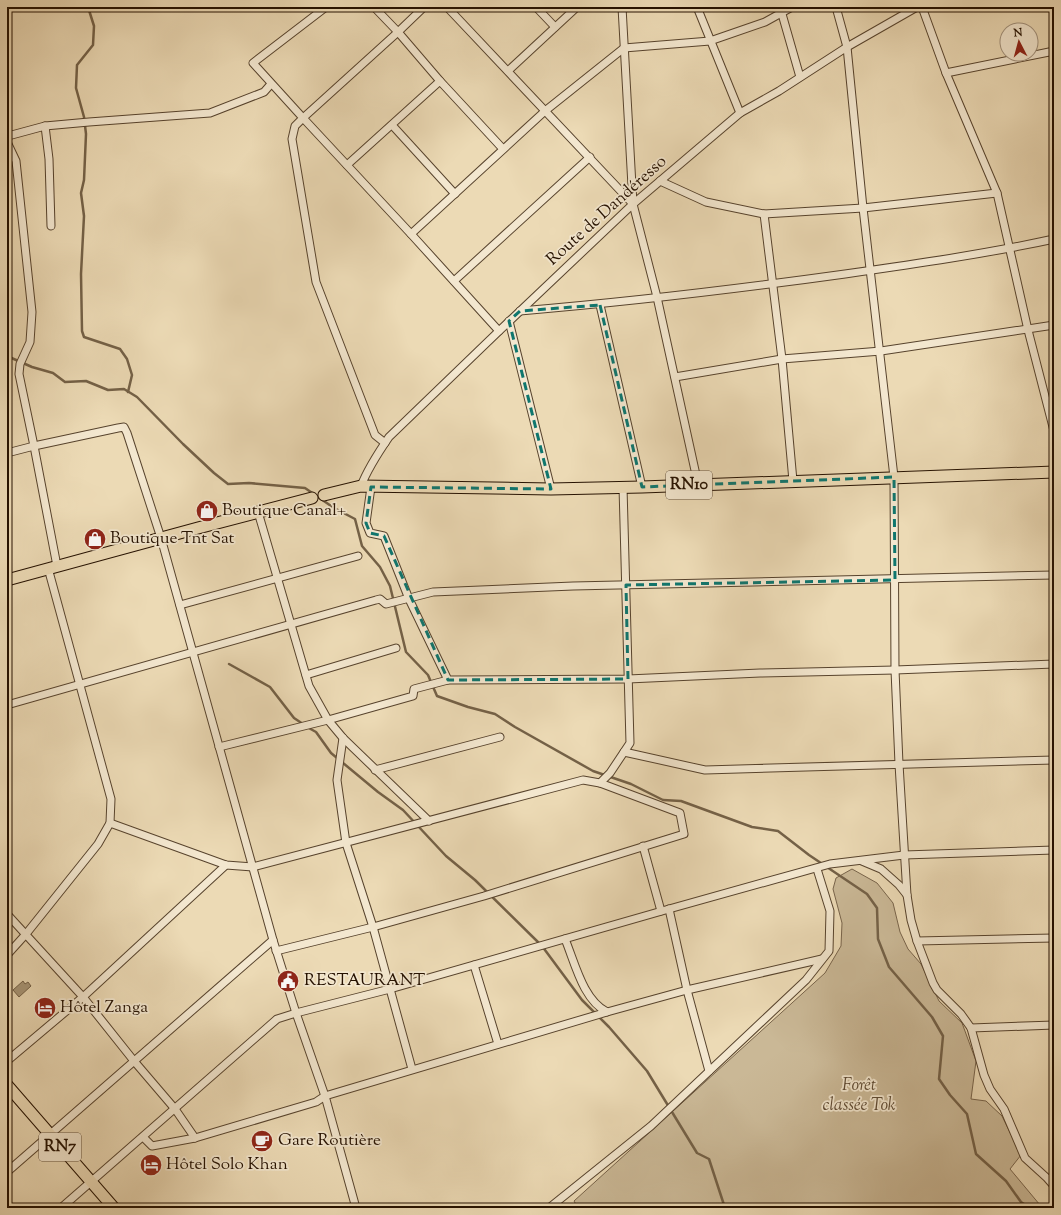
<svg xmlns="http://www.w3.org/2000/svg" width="1061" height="1215" font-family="'Sorts Mill Goudy',serif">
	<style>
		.green { fill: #cab896; stroke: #78644b }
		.water { fill: #a89677; stroke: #746147 }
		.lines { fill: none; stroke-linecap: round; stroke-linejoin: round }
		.stream { stroke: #746147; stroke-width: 2.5 }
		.minor-casing { stroke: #57432d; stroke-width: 9 }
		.highway-casing { stroke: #251100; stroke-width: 13 }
		.minor { stroke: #f3e7cf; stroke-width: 7 }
		.highway { stroke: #ecdab5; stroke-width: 11 }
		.marked { fill: none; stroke: #0f766e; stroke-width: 3; stroke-dasharray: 8 5; stroke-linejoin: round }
		.labels { text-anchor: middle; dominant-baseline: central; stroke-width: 3.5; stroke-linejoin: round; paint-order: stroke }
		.shield { fill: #f3e7cf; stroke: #63513e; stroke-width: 1 }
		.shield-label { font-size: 16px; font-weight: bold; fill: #251100 }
		.street-label { font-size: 17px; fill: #251100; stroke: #f3e7cf }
		.poi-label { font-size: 17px; fill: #251100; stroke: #f3e7cf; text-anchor: start }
		.park-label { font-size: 17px; font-style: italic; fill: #5f4b34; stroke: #f3e7cf }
	</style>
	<rect width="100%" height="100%" fill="#ecdab5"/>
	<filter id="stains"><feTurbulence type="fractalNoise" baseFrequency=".005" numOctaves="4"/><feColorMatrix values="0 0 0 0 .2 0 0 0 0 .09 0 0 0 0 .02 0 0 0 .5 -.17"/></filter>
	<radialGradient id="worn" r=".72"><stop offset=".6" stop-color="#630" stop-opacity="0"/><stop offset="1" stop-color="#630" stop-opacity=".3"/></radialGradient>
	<path class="green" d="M 852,869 L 877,883 L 893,903 L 900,932 L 908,949 L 921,964 L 939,1001 L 962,1023 L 976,1061 L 971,1099 L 986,1101 L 1002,1116 L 1021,1155 L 1010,1169 L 1040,1205 L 1054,1205 L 1054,1208 L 578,1208 L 574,1201 L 825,973 L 841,946 L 842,923 L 833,889 L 836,878 Z"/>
	<path class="water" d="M 23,981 L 25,984 L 28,982 L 31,986 L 19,997 L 13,990 Z"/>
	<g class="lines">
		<g class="stream">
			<path d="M 88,7 L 94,26 L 93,45 L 77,65 L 76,88 L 84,117 L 86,134 L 84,180 L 81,193 L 84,216 L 81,274 L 82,331 L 84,337 L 120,349 L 127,359 L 132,375 L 128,392"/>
			<path d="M 7,356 L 32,367 L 53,373 L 65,382 L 86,381 L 108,390 L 124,389 L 137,397 L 183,444 L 214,473 L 228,484 L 249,483 L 305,488 L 334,508 L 355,519 L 362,546 L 380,567 L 390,586 L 406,652 L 428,675 L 437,696 L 468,707 L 495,714 L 515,727 L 593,771 L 631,784 L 663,800 L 681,801 L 752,827 L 778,831 L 809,855 L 867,894 L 877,908 L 878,939 L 889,967 L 932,1017 L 943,1036 L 939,1079 L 950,1095 L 967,1114 L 976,1154 L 1006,1181 L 1021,1202 L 1030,1208"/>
			<path d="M 229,664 L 270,687 L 294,718 L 303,724"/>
			<path d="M 307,727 L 316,732 L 331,753 L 378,792 L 403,810 L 446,856 L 475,880 L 542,946 L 582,1000 L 609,1027 L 647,1071 L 697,1153 L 709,1159 L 725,1208"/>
		</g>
		<g class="minor-casing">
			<g id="minor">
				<path d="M 326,7 L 253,63 L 303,118 L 295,126 L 292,139 L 316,282 L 375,435 L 385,443"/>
				<path d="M 374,7 L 398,32 L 440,81"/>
				<path d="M 424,7 L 398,32 L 303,118 L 411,234 L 499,331"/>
				<path d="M 447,7 L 633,204 L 622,7"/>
				<path d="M 536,7 L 555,27"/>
				<path d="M 697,7 L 740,113"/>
				<path d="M 780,7 L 800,77"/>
				<path d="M 836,7 L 847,47 L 863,208 L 894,477 L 895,670 L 899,764 L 907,895 L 911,920 L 917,941 L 933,983 L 937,990 L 961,1014 L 971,1028 L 984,1075 L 990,1089 L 1004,1109 L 1025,1158 L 1047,1178 L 1054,1186"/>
				<path d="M 922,7 L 946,73 L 997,193 L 1028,330 L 1054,431"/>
				<path d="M 508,71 L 577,7"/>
				<path d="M 946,73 L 1054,51"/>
				<path d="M 392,125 L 455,194"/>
				<path d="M 45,126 L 49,159 L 51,226"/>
				<path d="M 7,138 L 8,136 L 45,126 L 89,122 L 210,113 L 264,92 L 271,84"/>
				<path d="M 7,142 L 16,161 L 32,312 L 30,342 L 20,364 L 19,374 L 34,446 L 57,566"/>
				<path d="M 347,165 L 440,81 L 503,149"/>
				<path d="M 660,181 L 706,202 L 764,214 L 863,208 L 997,193"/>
				<path d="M 633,204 L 657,297 L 698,484"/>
				<path d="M 764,214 L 782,359 L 793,481"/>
				<path d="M 411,234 L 545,111 L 624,48 L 710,41 L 765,22 L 792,7"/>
				<path d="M 454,281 L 590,157"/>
				<path d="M 600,305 L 642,487"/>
				<path d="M 520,311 C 628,302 737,289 845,274 C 915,264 985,254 1054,239"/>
				<path d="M 509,321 L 551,489"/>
				<path d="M 675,377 L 782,359 L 881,351 L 1054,325"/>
				<path d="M 7,453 L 34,446 L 118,428 L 124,427 L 127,433 L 161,538 L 273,940 L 296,1013 L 325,1096 L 356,1208"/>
				<path d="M 361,486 C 368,468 378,453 389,437 L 499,331 L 633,204 L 740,113 L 779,91 L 847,47 L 917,7"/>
				<path d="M 371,487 L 366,523 L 370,533 L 384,536 L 409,599 L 448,680 L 628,679 L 760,673 L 895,670 L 1054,664"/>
				<path d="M 258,512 L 309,686 L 328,720 L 343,738 L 429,821"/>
				<path d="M 180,605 L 358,556"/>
				<path d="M 306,675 L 396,648"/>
				<path d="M 7,705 L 376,600 L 380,599 L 386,604 L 433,592 L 573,586 L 1054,575"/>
				<path d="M 343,738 L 337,780 L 346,843 L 373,927 L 412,1069"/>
				<path d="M 219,747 L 328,720 L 413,696 L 414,689 L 448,680"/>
				<path d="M 624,752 L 705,770 L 1054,760"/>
				<path d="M 375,770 L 500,737"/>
				<path d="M 110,823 L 226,865 L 253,867 L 583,780 L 600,783 L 610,773 L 630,743 L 623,487"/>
				<path d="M 643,846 L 661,911"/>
				<path d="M 862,861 L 881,869 L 899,885 L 907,895"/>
				<path d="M 669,909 L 687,990 L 709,1071"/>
				<path d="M 7,914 L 83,997 L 134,1061 L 175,1109 L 195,1138"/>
				<path d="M 565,939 C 575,963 583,1000 607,1012 L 687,990 L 822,959"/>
				<path d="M 917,941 L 1054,938"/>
				<path d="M 276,951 L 373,927 L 484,896 L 684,834 L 680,813 L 600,783"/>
				<path d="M 7,955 L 26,934 L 98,844 L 110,823 L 111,799 L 48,568"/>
				<path d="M 474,965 L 498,1044"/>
				<path d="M 971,1028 L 1054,1025"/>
				<path d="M 7,1061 L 83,997 L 226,865"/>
				<path d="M 143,1137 L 152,1146 L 195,1138 L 316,1102 L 325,1096 L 607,1012"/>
				<path d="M 7,1172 L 273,940"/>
				<path d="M 61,1208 L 277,1019 L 296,1013 L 390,989 L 669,909 L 830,864 L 904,855 L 1054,850"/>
				<path d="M 549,1208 L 651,1126 L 806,980 L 829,951 L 830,911 L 817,869"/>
			</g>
		</g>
		<g class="highway-casing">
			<g id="highway">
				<path d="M 324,495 L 361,486 L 551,489 L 642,487 L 1054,472"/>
				<path d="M 7,580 L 198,528 L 312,498"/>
				<path d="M 7,1085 L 114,1208"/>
			</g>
		</g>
		<use href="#minor" class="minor"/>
		<use href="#highway" class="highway"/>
	</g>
	<path class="marked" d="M 600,305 L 642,487 L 894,477 L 895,580 L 626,585 L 628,679 L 448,680 L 384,536 L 370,533 L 366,523 L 371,487 L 551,489 L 509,321 L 520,311 Z"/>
	<defs>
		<g id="shop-disc" transform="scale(1.15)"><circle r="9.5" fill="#8f2418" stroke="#f3e7cf"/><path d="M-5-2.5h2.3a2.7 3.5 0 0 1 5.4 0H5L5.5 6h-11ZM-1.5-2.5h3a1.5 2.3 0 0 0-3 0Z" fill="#fff"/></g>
		<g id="civic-disc" transform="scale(1.15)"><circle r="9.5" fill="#8f2418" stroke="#f3e7cf"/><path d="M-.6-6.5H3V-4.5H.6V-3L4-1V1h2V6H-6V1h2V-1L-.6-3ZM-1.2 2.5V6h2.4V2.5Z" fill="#fff"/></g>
		<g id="hotel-disc" transform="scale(1.15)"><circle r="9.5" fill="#8f2418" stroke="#f3e7cf"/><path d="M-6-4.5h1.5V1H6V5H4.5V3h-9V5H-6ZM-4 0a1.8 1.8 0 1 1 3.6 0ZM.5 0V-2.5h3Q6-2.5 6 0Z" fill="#fff"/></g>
		<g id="cafe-disc" transform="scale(1.15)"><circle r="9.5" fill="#8f2418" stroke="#f3e7cf"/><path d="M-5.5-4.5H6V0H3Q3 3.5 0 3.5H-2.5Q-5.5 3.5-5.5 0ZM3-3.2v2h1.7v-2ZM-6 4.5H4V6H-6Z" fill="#fff"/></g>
	</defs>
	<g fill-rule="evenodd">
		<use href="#shop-disc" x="207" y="511"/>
		<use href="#shop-disc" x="95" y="539"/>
		<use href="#civic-disc" x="288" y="981"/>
		<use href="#hotel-disc" x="45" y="1008"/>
		<use href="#cafe-disc" x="262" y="1141"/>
		<use href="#hotel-disc" x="151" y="1165"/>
	</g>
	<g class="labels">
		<g class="shield">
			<rect x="666" y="471" width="46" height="28" rx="3"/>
			<rect x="39" y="1133" width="42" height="28" rx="3"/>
		</g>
		<g class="shield-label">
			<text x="689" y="485">RN10</text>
			<text x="60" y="1147">RN7</text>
		</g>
		<g class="street-label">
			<text transform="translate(607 211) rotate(-42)">Route de Dandéresso</text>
		</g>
		<g class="poi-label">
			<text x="222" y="511">Boutique Canal+</text>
			<text x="110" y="539">Boutique Tnt Sat</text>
			<text x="304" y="981">RESTAURANT</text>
			<text x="60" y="1008">Hôtel Zanga</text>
			<text x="278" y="1141">Gare Routière</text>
			<text x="166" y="1165">Hôtel Solo Khan</text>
		</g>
		<g class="park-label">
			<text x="859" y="1086">Forêt<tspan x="859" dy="20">classée Tok</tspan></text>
		</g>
	</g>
	<rect width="1061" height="1215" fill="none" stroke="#ecdab5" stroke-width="24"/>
	<rect x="8" y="8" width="1045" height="1199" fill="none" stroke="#251100" stroke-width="2"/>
	<rect x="12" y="12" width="1037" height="1191" fill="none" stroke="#251100"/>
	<g transform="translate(1019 42) rotate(354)"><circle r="19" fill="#f3e7cf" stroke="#a1917c"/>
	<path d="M0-3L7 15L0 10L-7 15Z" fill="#8f2418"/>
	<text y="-6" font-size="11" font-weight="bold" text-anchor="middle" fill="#251100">N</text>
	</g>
	<rect width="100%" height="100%" filter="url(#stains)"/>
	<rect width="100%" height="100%" fill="url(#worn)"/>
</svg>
